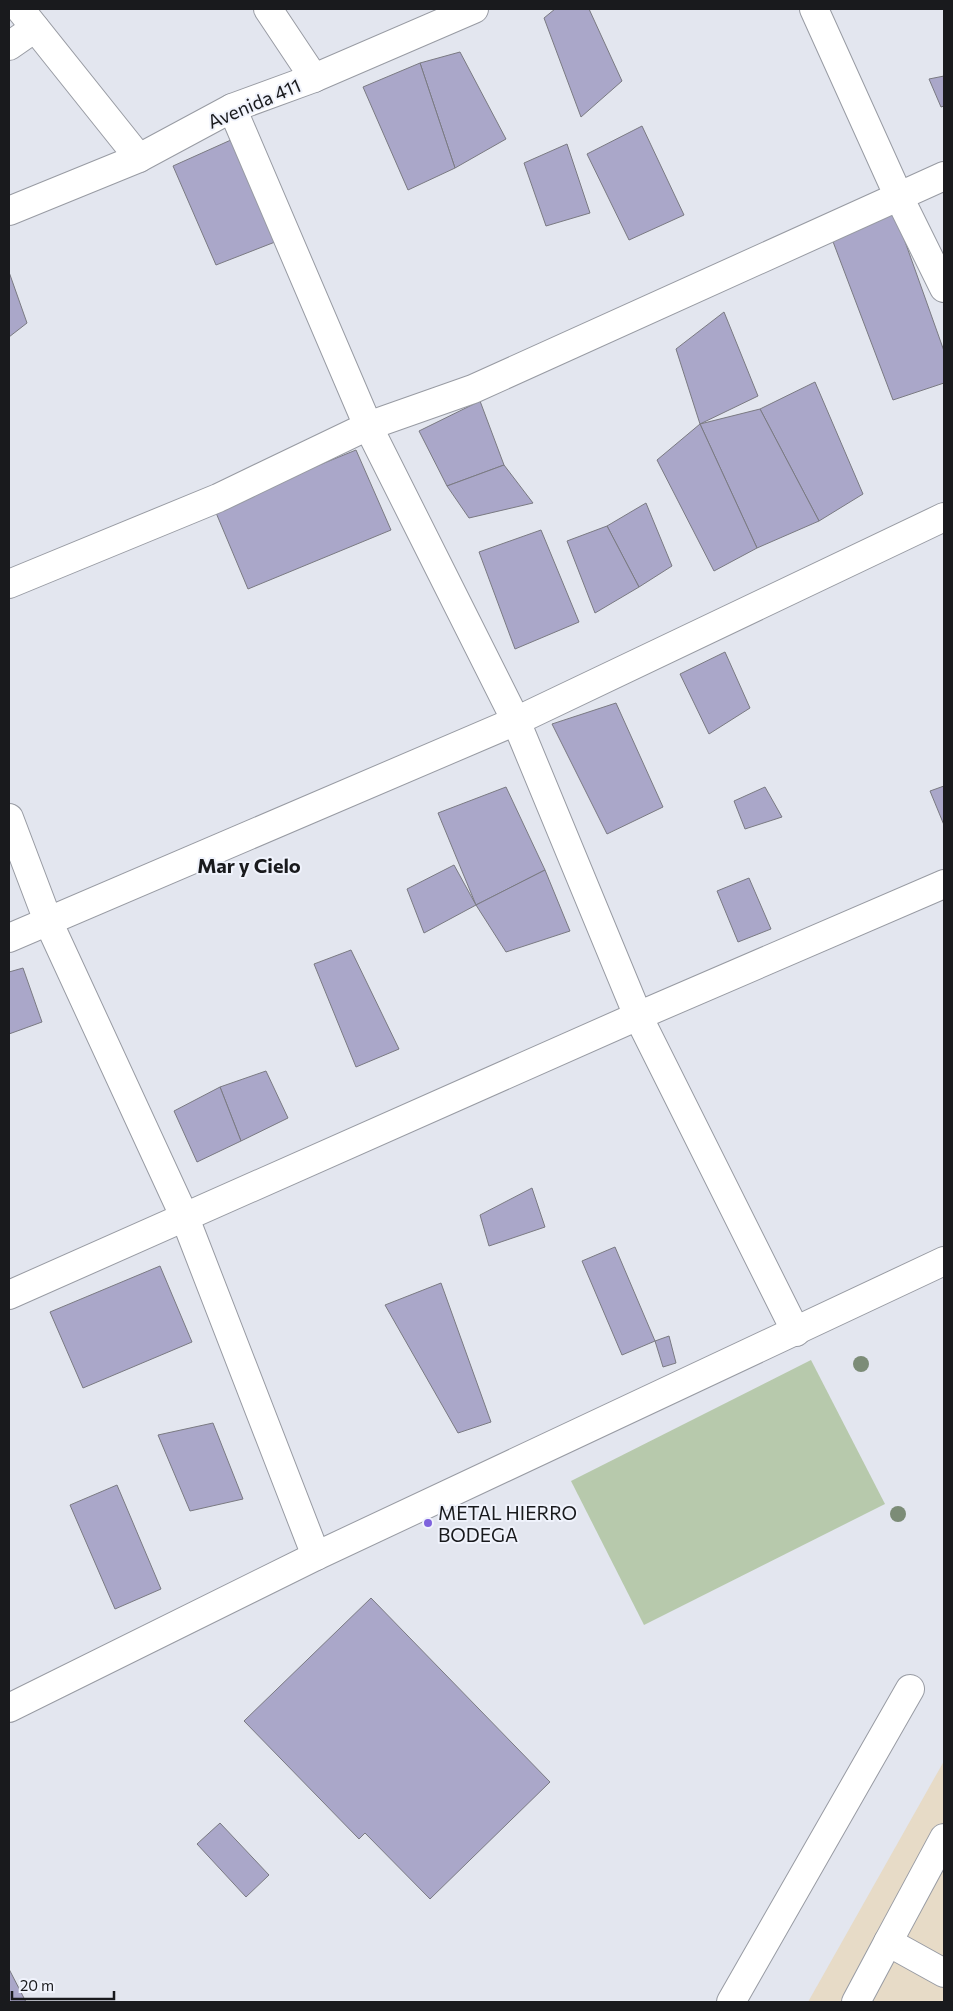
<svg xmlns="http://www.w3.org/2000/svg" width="953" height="2011" font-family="Commissioner,sans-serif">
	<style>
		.industrial { fill: #e7dbc7 }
		.green { fill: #b7c9ac }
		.building { fill: #aaa7c9; stroke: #7a7a82 }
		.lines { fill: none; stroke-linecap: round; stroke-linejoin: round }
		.minor-casing { stroke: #989ba3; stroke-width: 30 }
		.minor { stroke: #fff; stroke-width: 28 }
		.tree { fill: #7c8c77 }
		.poi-dot { fill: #7e62dd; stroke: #f0f3fc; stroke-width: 2 }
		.labels { text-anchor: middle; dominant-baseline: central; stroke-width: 4; stroke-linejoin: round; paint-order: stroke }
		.street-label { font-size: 19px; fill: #191a1d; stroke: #f0f3fc }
		.poi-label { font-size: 19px; fill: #191a1d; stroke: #f0f3fc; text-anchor: start }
		.neighbourhood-label { font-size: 20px; font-weight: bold; fill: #191a1d; stroke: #f0f3fc }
	</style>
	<rect width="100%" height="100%" fill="#e3e6ef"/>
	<path class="industrial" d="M 944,1761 L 944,2002 L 808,2002 Z"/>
	<path class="green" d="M 811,1360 L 885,1504 L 644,1625 L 571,1481 Z"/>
	<g class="building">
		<path d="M 555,9 L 589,9 L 622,81 L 581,117 L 544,18 Z"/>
		<path d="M 460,52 L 506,139 L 455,168 L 420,63 Z"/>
		<path d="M 420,63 L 455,168 L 408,190 L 363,87 Z"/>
		<path d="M 944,76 L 944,106 L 941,107 L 929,79 Z"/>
		<path d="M 642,126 L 684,215 L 629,240 L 587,154 Z"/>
		<path d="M 242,135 L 275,242 L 216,265 L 173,166 Z"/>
		<path d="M 567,144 L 590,213 L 546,226 L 524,163 Z"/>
		<path d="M 892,205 L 944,351 L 944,383 L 893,400 L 832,239 Z"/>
		<path d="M 9,272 L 27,323 L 9,337 Z"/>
		<path d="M 724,312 L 758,396 L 700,424 L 676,349 Z"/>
		<path d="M 815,382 L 863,494 L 819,521 L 760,409 Z"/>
		<path d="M 480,401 L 504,465 L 447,486 L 419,431 Z"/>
		<path d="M 760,409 L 819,521 L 757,548 L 700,424 Z"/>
		<path d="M 700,424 L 757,548 L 714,571 L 657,460 Z"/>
		<path d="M 356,450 L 391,530 L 248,589 L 214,508 Z"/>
		<path d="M 504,465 L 533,503 L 469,518 L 447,486 Z"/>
		<path d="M 646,503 L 672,566 L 639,587 L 607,526 Z"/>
		<path d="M 607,526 L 639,587 L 595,613 L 567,541 Z"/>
		<path d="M 541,530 L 579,622 L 515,649 L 479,552 Z"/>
		<path d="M 725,652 L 750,708 L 709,734 L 680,674 Z"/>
		<path d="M 616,703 L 663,807 L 607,834 L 552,724 Z"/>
		<path d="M 944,786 L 944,825 L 930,791 Z"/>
		<path d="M 506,787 L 545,870 L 476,905 L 438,813 Z"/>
		<path d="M 765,787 L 782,817 L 745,829 L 734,801 Z"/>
		<path d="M 454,865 L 476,905 L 424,933 L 407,889 Z"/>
		<path d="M 545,870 L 570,931 L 506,952 L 476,905 Z"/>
		<path d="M 749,878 L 771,929 L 738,942 L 717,891 Z"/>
		<path d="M 351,950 L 399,1049 L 356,1067 L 314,964 Z"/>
		<path d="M 23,968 L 42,1022 L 9,1034 L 9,972 Z"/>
		<path d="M 266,1071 L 288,1118 L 241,1141 L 220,1087 Z"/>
		<path d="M 220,1087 L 241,1141 L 197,1162 L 174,1111 Z"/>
		<path d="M 532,1188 L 545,1227 L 489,1246 L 480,1215 Z"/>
		<path d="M 615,1247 L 655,1341 L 622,1355 L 582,1261 Z"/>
		<path d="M 160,1266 L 192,1342 L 83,1388 L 50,1312 Z"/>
		<path d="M 441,1283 L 491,1422 L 458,1433 L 385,1305 Z"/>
		<path d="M 669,1336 L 676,1363 L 663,1367 L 655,1341 Z"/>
		<path d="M 213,1423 L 243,1499 L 190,1511 L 158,1435 Z"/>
		<path d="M 117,1485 L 161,1589 L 115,1609 L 70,1505 Z"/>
		<path d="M 371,1598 L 550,1782 L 430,1899 L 365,1833 L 359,1839 L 244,1721 Z"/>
		<path d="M 220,1823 L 269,1875 L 246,1897 L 197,1844 Z"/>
		<path d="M 9,1969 L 26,2002 L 9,2002 Z"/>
	</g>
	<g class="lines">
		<g class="minor-casing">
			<g id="minor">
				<path d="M 20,9 L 139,158"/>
				<path d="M 268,9 L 314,78"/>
				<path d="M 814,9 L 898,195 L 944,288"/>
				<path d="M 9,46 L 35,28"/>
				<path d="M 232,108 L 368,426 L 516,721 L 638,1016 L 796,1332"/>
				<path d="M 9,211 L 139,158 L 232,108 L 314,78 L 474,9"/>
				<path d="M 9,584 L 218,498 L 368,426 L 473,389 L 944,176"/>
				<path d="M 9,818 L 48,921 L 185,1218 L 316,1556"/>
				<path d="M 9,938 L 516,721 L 944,517"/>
				<path d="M 9,1295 L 638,1016 L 944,884"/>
				<path d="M 9,1708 L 316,1556 L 944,1261"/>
				<path d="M 944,1838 L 888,1942 L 944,1973"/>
				<path d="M 731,2002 L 910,1689"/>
				<path d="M 856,2002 L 888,1942"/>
			</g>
		</g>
		<use href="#minor" class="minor"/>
	</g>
	<g class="tree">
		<circle cx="861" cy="1364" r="8"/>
		<circle cx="898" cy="1514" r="8"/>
	</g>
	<circle class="poi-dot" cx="428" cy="1523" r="5"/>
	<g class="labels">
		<g class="street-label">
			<text transform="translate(254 103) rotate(-23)">Avenida 411</text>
		</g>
		<g class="poi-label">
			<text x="438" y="1512">METAL HIERRO<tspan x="438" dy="22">BODEGA</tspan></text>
		</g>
		<g class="neighbourhood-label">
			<text x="249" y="865">Mar y Cielo</text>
		</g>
	</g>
	<rect width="953" height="2011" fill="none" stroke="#191a1d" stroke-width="20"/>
	<path d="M12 1991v8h102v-8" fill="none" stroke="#191a1d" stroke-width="2.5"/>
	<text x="20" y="1991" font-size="15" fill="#191a1d" stroke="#f0f3fc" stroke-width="4" paint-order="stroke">20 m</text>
</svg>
